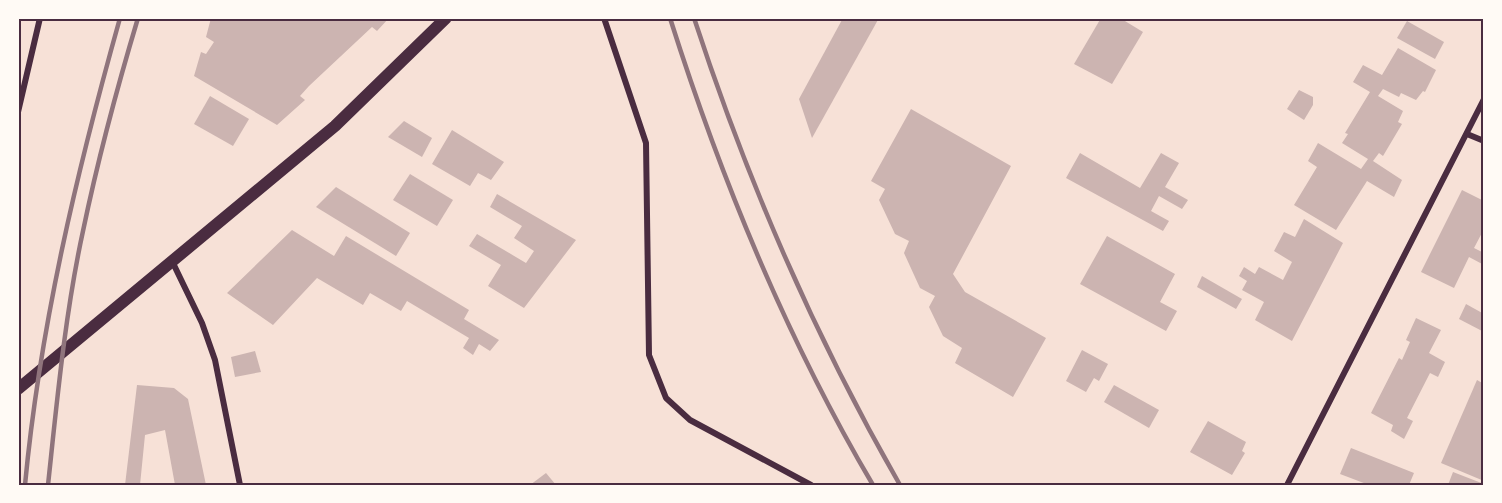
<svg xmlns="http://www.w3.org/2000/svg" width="1502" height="503" font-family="'PT Sans',sans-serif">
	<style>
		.building { fill: #ccb4b1 }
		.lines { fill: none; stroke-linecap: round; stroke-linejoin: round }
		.minor { stroke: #4a2c40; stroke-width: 6 }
		.secondary { stroke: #4a2c40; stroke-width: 12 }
		.rail { stroke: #8f747c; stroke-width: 4.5 }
		.neatline { fill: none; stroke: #4a2c40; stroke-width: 2 }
	</style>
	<rect width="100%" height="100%" fill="#f7e1d7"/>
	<g class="building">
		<path d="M 211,18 L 389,18 L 377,31 L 372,27 L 309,86 L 300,96 L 305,100 L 277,125 L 194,76 L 201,52 L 206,54 L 214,42 L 206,37 Z"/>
		<path d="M 843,18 L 879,18 L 812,138 L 799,99 Z"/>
		<path d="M 1101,18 L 1120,18 L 1143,32 L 1112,84 L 1074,64 Z"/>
		<path d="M 1407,21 L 1444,42 L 1435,59 L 1397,38 Z"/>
		<path d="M 1398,48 L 1436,70 L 1425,92 L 1423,91 L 1416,100 L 1401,93 L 1399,97 L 1383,89 L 1378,96 L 1403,111 L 1398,122 L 1402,124 L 1383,156 L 1379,153 L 1373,161 L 1402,180 L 1394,197 L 1367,181 L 1336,230 L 1294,205 L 1317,167 L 1308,161 L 1318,143 L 1361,169 L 1368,159 L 1342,143 L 1348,134 L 1345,133 L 1370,92 L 1353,82 L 1363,65 L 1382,75 Z"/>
		<path d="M 1299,90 L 1313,97 L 1313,105 L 1304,120 L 1287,109 Z"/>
		<path d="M 210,96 L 249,119 L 233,146 L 194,124 Z"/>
		<path d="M 911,109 L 1011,166 L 953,274 L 965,292 L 1046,338 L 1013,397 L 955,363 L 962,348 L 943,336 L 929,307 L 935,296 L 920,288 L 904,253 L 909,241 L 895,234 L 879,200 L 885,189 L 871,181 Z"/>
		<path d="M 404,121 L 432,138 L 422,157 L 388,137 Z"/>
		<path d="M 452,130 L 504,162 L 491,180 L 478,173 L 470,186 L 432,164 Z"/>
		<path d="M 1080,153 L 1140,188 L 1161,153 L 1179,163 L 1165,187 L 1188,200 L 1182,209 L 1159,196 L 1151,211 L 1169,221 L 1163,231 L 1066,178 Z"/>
		<path d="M 410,174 L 453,200 L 437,226 L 393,200 Z"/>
		<path d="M 336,187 L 410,233 L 396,256 L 316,207 Z"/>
		<path d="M 1462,190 L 1484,201 L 1484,229 L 1474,248 L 1484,253 L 1484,265 L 1469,257 L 1454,288 L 1421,272 Z"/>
		<path d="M 497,194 L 576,240 L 524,308 L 488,286 L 501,265 L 469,246 L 477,234 L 526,263 L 534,251 L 514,238 L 522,226 L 490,207 Z"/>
		<path d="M 1304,219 L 1343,243 L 1292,341 L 1255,320 L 1264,302 L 1242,290 L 1247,281 L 1239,276 L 1244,267 L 1255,274 L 1259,267 L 1283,280 L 1292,262 L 1274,251 L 1284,232 L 1295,237 Z"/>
		<path d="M 292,230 L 334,256 L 346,236 L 469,310 L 464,319 L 499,340 L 490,351 L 479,344 L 473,355 L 463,348 L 469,338 L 407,301 L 401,311 L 370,293 L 363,305 L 317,278 L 273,325 L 227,293 Z"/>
		<path d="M 1107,236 L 1175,274 L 1160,302 L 1177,311 L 1166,331 L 1080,284 Z"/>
		<path d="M 1202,276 L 1242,299 L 1236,309 L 1197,287 Z"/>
		<path d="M 1466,304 L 1484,314 L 1484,332 L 1459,319 Z"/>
		<path d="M 1416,318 L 1441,330 L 1429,353 L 1445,362 L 1438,377 L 1430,373 L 1407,418 L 1413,421 L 1404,439 L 1391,431 L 1393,425 L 1371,413 L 1399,358 L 1402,360 L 1410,342 L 1406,340 Z"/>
		<path d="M 1082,350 L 1108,364 L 1099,381 L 1094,378 L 1086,392 L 1066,381 Z"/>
		<path d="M 255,351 L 261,372 L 235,377 L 231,357 Z"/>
		<path d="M 1477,380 L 1484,384 L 1484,481 L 1441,463 Z"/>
		<path d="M 137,385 L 174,388 L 188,399 L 206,485 L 175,485 L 165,430 L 145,435 L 140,485 L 125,485 Z"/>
		<path d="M 1114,385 L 1159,410 L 1149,428 L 1104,402 Z"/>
		<path d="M 1208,421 L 1246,442 L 1242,451 L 1245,453 L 1232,475 L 1190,452 Z"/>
		<path d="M 1351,448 L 1414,473 L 1409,485 L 1369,485 L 1340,474 Z"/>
		<path d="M 1453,472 L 1484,484 L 1484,485 L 1448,485 Z"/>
		<path d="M 546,473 L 556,485 L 530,485 Z"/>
	</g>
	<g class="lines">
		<g class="minor">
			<path d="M 604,18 L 646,143 L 649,355 L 666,398 L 690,420 L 811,485"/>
			<path d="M 18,112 L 40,18"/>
			<path d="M 1467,134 L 1484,141"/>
			<path d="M 172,261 L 202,323 L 215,360 L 240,485"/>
			<path d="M 1287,485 L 1484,99"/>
		</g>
		<path class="secondary" d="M 18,389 L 335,126 L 446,18"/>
		<g class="rail">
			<path d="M 670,18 C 721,179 787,339 873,485"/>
			<path d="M 694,18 C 747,180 815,337 900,485"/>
			<path d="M 25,485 C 40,326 77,171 120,18"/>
			<path d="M 48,485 C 57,401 65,314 83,231 C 98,159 117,88 138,18"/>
		</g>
	</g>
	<rect width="1502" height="503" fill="none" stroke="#fffaf5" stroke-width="39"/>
	<rect x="20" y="20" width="1462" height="464" class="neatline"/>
</svg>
